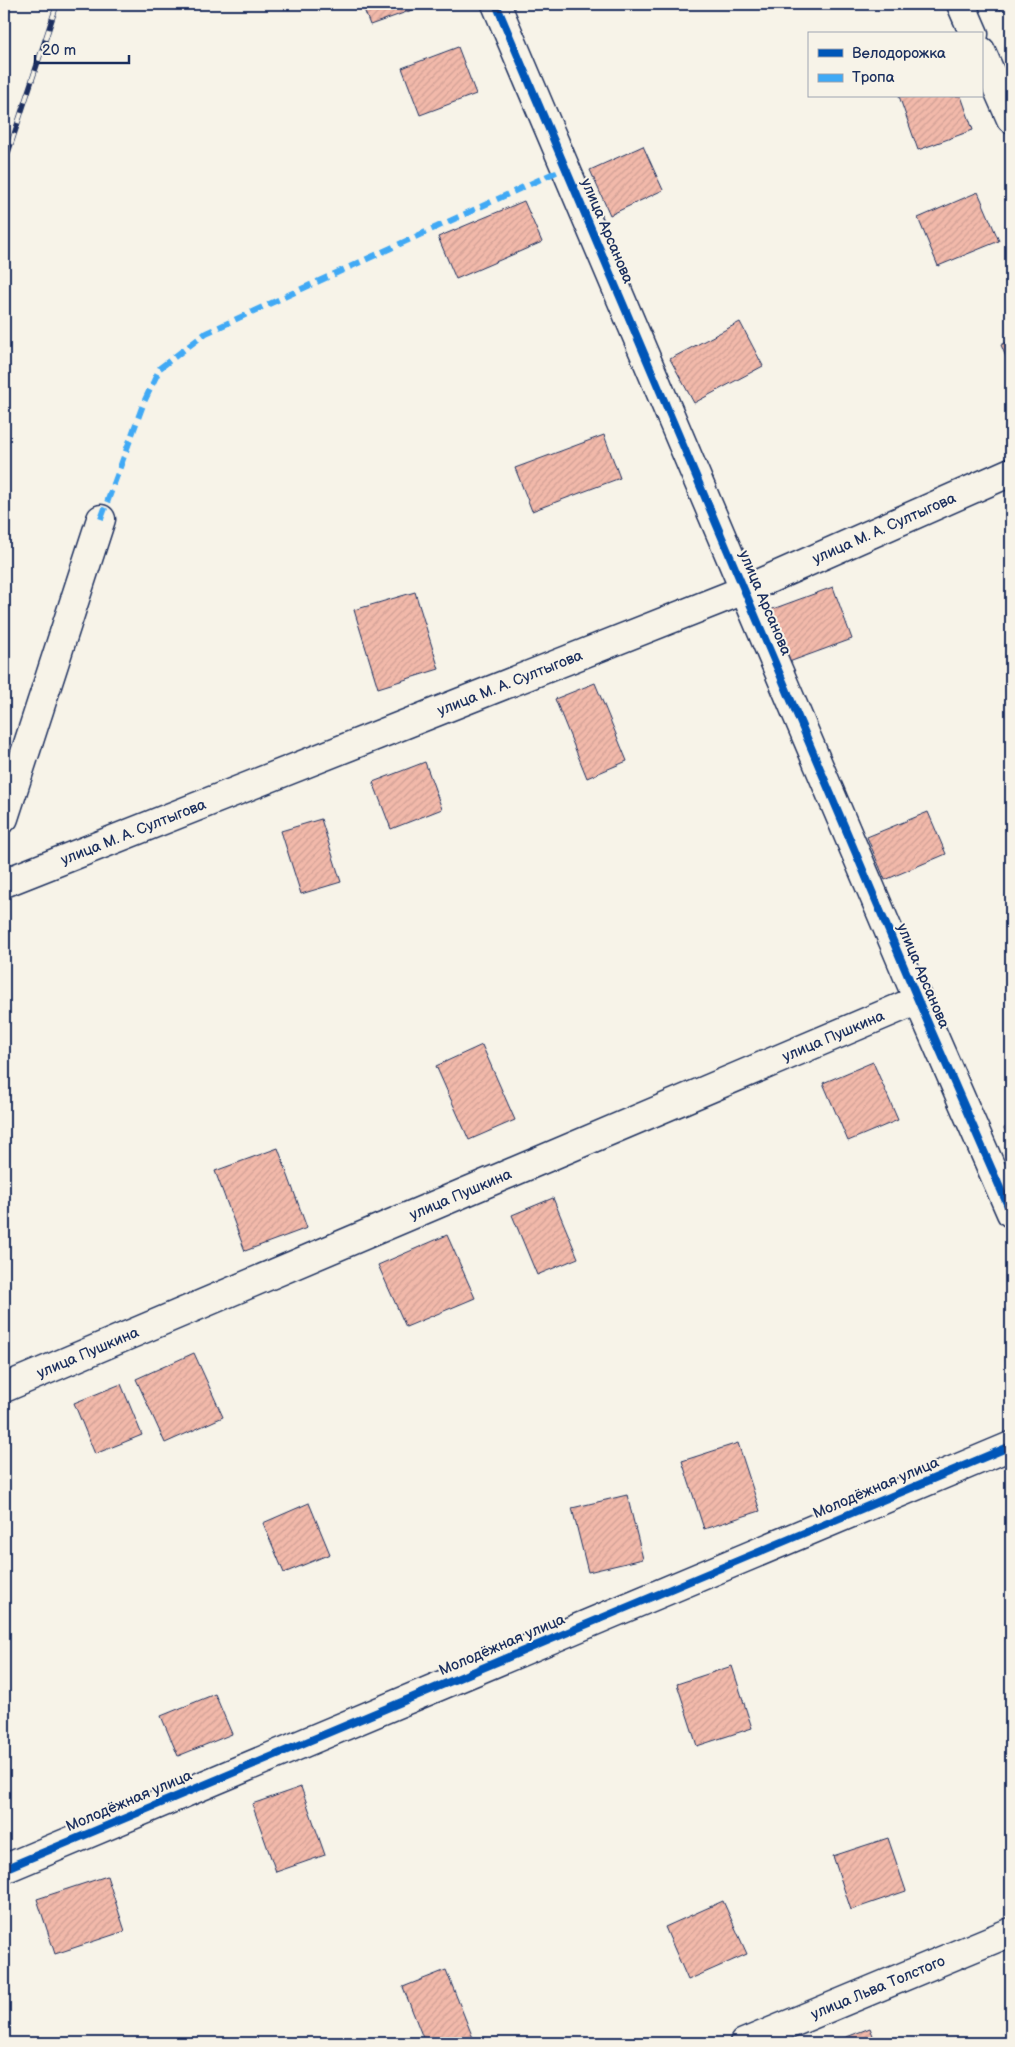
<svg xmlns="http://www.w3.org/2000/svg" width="1015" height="2047" font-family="'Balsamiq Sans',sans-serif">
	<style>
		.building { fill: url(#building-hatch); stroke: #1b2f5e }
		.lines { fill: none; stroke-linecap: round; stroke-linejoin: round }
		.minor-casing { stroke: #1b2f5e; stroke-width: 31 }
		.minor { stroke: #f7f3e8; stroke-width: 28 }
		.rail-casing { stroke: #1b2f5e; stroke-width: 5.5 }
		.rail { stroke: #f7f3e8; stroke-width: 4; stroke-dasharray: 11; stroke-linecap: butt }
		.quiet { stroke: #3fa9f5; stroke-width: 6; stroke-dasharray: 12 6; stroke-linecap: butt }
		.cycleway-casing { stroke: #f7f3e8; stroke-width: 11 }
		.cycleway { stroke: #0057b8; stroke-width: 8 }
		.labels { text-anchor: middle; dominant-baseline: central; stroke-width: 4; stroke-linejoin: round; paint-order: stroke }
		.street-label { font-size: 15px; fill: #1b2f5e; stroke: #f7f3e8 }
	</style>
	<defs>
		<pattern id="building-hatch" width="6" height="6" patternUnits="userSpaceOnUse" patternTransform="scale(1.25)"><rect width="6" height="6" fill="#f2b9aa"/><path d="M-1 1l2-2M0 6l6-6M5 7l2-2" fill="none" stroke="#cf9f95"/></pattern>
	</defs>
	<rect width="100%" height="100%" fill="#f7f3e8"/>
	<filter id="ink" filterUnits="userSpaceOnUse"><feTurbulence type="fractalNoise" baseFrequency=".02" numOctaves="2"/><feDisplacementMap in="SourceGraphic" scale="10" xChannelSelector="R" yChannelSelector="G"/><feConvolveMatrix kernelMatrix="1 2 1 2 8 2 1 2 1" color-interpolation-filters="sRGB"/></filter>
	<g filter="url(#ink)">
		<g class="building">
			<path d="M 362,4 L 429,4 L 370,25 Z"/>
			<path d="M 998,4 L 1011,4 L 1011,5 L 1000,10 Z"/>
			<path d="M 458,47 L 476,94 L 420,115 L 402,68 Z"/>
			<path d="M 899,96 L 961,96 L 973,130 L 918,150 Z"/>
			<path d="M 643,146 L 663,190 L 610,215 L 590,170 Z"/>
			<path d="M 978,192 L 999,241 L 938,266 L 918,218 Z"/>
			<path d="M 524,201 L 542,242 L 456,279 L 438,237 Z"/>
			<path d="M 740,322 L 763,366 L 694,403 L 670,359 Z"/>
			<path d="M 1011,340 L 1011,369 L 1001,345 Z"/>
			<path d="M 604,435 L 620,478 L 532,511 L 515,468 Z"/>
			<path d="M 833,587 L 852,639 L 789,662 L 770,610 Z"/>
			<path d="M 415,592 L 439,669 L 378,688 L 354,610 Z"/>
			<path d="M 595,683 L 627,761 L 587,778 L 555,699 Z"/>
			<path d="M 425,762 L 442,809 L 391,829 L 373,782 Z"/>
			<path d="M 928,812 L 946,854 L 885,880 L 867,837 Z"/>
			<path d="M 321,819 L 341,882 L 301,894 L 281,831 Z"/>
			<path d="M 482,1045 L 515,1120 L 469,1140 L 436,1066 Z"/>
			<path d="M 873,1062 L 898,1120 L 848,1141 L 823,1083 Z"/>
			<path d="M 1011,1125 L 1011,1146 L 1004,1128 Z"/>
			<path d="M 278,1148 L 307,1228 L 245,1251 L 215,1171 Z"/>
			<path d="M 553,1198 L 578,1258 L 537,1275 L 512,1215 Z"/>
			<path d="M 447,1235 L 475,1298 L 406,1327 L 378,1265 Z"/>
			<path d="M 194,1353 L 223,1417 L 165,1443 L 136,1379 Z"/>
			<path d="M 121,1384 L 142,1435 L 95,1454 L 74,1403 Z"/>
			<path d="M 738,1443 L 760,1511 L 704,1529 L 682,1461 Z"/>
			<path d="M 627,1495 L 643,1559 L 588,1572 L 572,1508 Z"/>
			<path d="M 309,1503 L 330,1554 L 284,1573 L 263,1523 Z"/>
			<path d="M 732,1666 L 752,1728 L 697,1746 L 677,1684 Z"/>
			<path d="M 215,1694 L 232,1734 L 178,1756 L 161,1716 Z"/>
			<path d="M 301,1787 L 325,1855 L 276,1872 L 252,1804 Z"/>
			<path d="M 888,1838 L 906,1891 L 851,1910 L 833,1856 Z"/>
			<path d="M 107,1876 L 125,1931 L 55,1954 L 37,1899 Z"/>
			<path d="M 723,1901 L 747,1954 L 688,1980 L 665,1927 Z"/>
			<path d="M 446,1970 L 475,2043 L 425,2043 L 403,1987 Z"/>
			<path d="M 870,2028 L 876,2043 L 831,2043 Z"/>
		</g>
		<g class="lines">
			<g class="minor-casing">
				<g id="minor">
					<path d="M 496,4 L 918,1000 L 1011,1213"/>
					<path d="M 961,4 L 974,34"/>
					<path d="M 981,51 L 1011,119"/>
					<path d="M 4,818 L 101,519"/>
					<path id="s1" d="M 4,883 L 744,590 L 1011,472"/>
					<path id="s2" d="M 4,1388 L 918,1000"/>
					<path d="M 4,1869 L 1011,1446"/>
					<path id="s3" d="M 744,2043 L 1011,1932"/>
				</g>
			</g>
			<use href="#minor" class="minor"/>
			<g class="rail-casing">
				<path id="rail" d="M 4,165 L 57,4"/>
			</g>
			<use href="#rail" class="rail"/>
			<path class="quiet" d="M 101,519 L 144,402 L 160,368 L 206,333 L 565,168"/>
			<g class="cycleway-casing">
				<g id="cycleway">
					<path d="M 496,4 L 918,1000 L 1011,1213"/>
					<path d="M 4,1869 L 1011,1446"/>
				</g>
			</g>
			<use href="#cycleway" class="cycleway"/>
		</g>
	</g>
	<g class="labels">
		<g class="street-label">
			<text transform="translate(607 231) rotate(67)">улица Арсанова</text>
			<text stroke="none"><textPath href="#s1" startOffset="949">улица М. А. Султыгова</textPath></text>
			<text transform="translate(765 603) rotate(67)">улица Арсанова</text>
			<text stroke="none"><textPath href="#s1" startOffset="544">улица М. А. Султыгова</textPath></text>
			<text stroke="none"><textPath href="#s1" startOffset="139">улица М. А. Султыгова</textPath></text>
			<text transform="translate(923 976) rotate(67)">улица Арсанова</text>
			<text stroke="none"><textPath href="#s2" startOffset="901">улица Пушкина</textPath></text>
			<text stroke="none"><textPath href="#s2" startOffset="496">улица Пушкина</textPath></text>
			<text stroke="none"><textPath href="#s2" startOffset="91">улица Пушкина</textPath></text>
			<text transform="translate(876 1488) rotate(-23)">Молодёжная улица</text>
			<text transform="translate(502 1645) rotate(-23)">Молодёжная улица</text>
			<text transform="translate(129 1801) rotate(-23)">Молодёжная улица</text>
			<text stroke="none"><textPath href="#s3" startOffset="145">улица Льва Толстого</textPath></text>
		</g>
	</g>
	<rect width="1015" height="2047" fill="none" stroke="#f7f3e8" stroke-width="20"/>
	<rect x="10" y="10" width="995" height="2027" fill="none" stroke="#1b2f5e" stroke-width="2" filter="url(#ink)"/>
	<rect x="808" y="32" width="175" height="65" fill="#f7f3e8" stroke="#9fa5b1"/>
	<rect x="818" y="49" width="25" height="8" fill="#0057b8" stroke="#9fa5b1"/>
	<text x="852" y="58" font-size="15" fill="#1b2f5e">Велодорожка</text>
	<rect x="818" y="74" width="25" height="8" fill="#3fa9f5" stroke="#9fa5b1"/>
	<text x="852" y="82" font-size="15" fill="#1b2f5e">Тропа</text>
	<path d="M35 55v8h94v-8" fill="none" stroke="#1b2f5e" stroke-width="2.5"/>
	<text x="42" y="55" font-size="15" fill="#1b2f5e" stroke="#f7f3e8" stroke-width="4" paint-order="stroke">20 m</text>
</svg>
